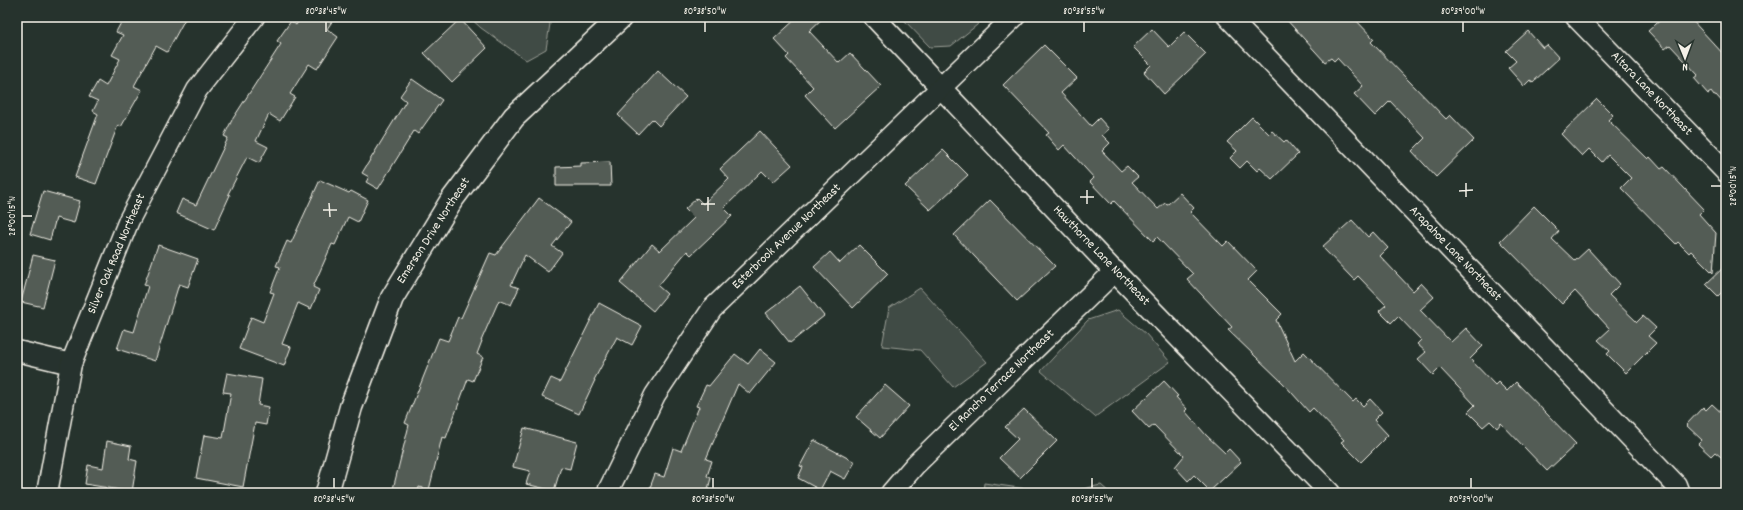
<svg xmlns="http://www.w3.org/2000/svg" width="1743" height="510" font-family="Dekko,sans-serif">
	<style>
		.green { fill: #414b45; stroke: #9a9e96 }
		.building { fill: #525c55; stroke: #f4f1e8 }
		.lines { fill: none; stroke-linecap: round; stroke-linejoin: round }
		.minor-casing { stroke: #f4f1e8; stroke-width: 23 }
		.tertiary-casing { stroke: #f4f1e8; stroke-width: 25 }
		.minor { stroke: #26332d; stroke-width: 20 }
		.tertiary { stroke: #26332d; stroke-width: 22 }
		.ticks { fill: none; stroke: #f4f1e8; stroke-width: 1.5 }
		.labels { text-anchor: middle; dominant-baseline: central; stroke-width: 3.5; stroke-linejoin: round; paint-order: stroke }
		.street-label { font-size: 13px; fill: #f4f1e8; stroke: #26332d }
		.neatline { fill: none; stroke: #f4f1e8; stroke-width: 1.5 }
		.ticks-label { font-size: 10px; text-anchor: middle; fill: #f4f1e8 }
	</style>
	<rect width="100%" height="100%" fill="#26332d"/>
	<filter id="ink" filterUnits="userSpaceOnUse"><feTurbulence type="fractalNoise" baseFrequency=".025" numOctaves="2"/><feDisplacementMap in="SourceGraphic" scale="8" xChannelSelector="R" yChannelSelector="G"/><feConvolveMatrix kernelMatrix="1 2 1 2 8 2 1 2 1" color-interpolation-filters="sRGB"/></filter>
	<g filter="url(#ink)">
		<g class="green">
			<path d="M 469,17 L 546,17 L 550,24 L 546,49 L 526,60 L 481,28 Z"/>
			<path d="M 901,17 L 982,17 L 977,25 L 951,46 L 930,47 Z"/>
			<path d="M 920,288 L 987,362 L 953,387 L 920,350 L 882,346 L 889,308 Z"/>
			<path d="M 1118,310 L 1146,334 L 1170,362 L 1095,417 L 1041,371 L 1088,320 Z"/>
			<path d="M 984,483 L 1055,493 L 983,493 Z"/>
			<path d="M 1101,485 L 1110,493 L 1063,493 Z"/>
		</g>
		<g class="building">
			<path d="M 124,17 L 186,17 L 167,52 L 156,46 L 134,86 L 142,90 L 121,127 L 118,125 L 96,184 L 75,177 L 98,114 L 93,111 L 98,101 L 89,97 L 98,81 L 106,86 L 120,59 L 112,55 L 123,35 L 116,32 Z"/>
			<path d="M 301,17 L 335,17 L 327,29 L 338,37 L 317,69 L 309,64 L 290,94 L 295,97 L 280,121 L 269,114 L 256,141 L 268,147 L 259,163 L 247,157 L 228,194 L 230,195 L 214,230 L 176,213 L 182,199 L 196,205 L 228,138 L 224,136 L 232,120 L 281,44 L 277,41 L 291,21 L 296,25 Z"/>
			<path d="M 798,17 L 824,17 L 809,31 L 839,63 L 850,53 L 881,86 L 835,128 L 805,95 L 813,87 L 786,58 L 789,55 L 774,39 Z"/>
			<path d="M 1284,17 L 1353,17 L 1374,39 L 1371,42 L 1446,119 L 1450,115 L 1474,140 L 1436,177 L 1412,151 L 1425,138 L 1390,101 L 1375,116 L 1354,94 L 1363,86 L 1337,58 L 1334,61 L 1331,58 L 1325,62 Z"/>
			<path d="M 1664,17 L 1689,17 L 1726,57 L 1726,106 L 1716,95 L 1714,96 L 1711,92 L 1708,94 L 1694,78 L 1698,75 L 1670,45 L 1665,49 L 1648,31 Z"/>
			<path d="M 460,19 L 487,48 L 452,82 L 424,53 Z"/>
			<path d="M 1152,29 L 1169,47 L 1184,32 L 1206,54 L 1164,94 L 1144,72 L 1151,65 L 1133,47 Z"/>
			<path d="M 1528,31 L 1543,48 L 1547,45 L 1559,58 L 1533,82 L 1530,80 L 1524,86 L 1508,68 L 1516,61 L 1506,51 Z"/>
			<path d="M 1044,45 L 1077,78 L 1061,93 L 1091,126 L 1099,118 L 1109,129 L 1102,135 L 1110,143 L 1102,151 L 1121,171 L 1127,166 L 1138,177 L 1132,182 L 1158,209 L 1165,203 L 1168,204 L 1180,193 L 1194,208 L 1190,212 L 1223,246 L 1228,241 L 1257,271 L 1248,280 L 1282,314 L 1276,320 L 1295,361 L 1304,352 L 1353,402 L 1356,399 L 1363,406 L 1370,399 L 1382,412 L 1374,420 L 1388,435 L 1361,462 L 1341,442 L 1344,440 L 1313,408 L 1309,412 L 1283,383 L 1228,330 L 1232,327 L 1187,279 L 1193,274 L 1157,237 L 1153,241 L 1114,201 L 1111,204 L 1090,182 L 1094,178 L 1064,145 L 1059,150 L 1046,135 L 1049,133 L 1003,85 Z"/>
			<path d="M 658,71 L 686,97 L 659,126 L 652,119 L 638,134 L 618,115 Z"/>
			<path d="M 412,79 L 442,100 L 418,134 L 414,131 L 378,189 L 366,182 L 369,177 L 362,173 L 406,101 L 400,96 Z"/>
			<path d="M 1597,99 L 1613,115 L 1608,120 L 1648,159 L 1650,157 L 1661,169 L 1664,167 L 1704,209 L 1699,214 L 1716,233 L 1713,273 L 1691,251 L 1689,253 L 1678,242 L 1676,244 L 1621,188 L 1631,178 L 1608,155 L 1602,162 L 1589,149 L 1582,156 L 1561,134 Z"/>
			<path d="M 1252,117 L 1269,134 L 1272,131 L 1284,142 L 1286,140 L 1298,154 L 1272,179 L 1260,168 L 1257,171 L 1247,161 L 1240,168 L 1230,158 L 1237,151 L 1227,142 Z"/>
			<path d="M 760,131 L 792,165 L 773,182 L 762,171 L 724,208 L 732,216 L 691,255 L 687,251 L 658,286 L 667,294 L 653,311 L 620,283 L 652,244 L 660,251 L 694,218 L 685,209 L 697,198 L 703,204 L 729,179 L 720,169 Z"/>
			<path d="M 943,150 L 968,175 L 930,210 L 905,186 Z"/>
			<path d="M 610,162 L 611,186 L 556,186 L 556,167 L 581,166 L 581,163 Z"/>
			<path d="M 320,180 L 349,193 L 351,191 L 368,200 L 358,222 L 348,217 L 335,245 L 332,244 L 313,287 L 319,290 L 311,309 L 298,303 L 282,344 L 291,347 L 284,366 L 239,349 L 251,317 L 263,322 L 274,293 L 270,292 L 280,267 L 276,266 L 287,241 L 291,243 Z"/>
			<path d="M 43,191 L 80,201 L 74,223 L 56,218 L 50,240 L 30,234 Z"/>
			<path d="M 539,198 L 571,222 L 552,246 L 562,253 L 548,272 L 525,255 L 511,285 L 519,288 L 511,305 L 499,300 L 481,341 L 482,341 L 477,354 L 483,357 L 473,381 L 468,379 L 446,438 L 442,437 L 429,490 L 419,487 L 418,493 L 392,493 L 409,425 L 405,423 L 439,338 L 448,341 L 458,317 L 461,318 L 490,253 L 496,255 Z"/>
			<path d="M 990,200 L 1055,266 L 1017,301 L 954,235 Z"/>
			<path d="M 1534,206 L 1559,231 L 1552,239 L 1575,261 L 1588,249 L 1620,284 L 1609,295 L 1637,322 L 1643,316 L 1656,328 L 1648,336 L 1656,343 L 1626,373 L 1607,354 L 1610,351 L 1598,340 L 1610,329 L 1575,291 L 1562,304 L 1500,241 Z"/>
			<path d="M 1352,220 L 1368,237 L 1373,232 L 1388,248 L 1380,256 L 1413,291 L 1421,283 L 1434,297 L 1420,310 L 1451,342 L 1466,328 L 1483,346 L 1470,359 L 1495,385 L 1498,382 L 1507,391 L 1516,382 L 1576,444 L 1547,471 L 1501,423 L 1497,428 L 1490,421 L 1483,427 L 1468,412 L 1475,405 L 1440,368 L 1433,375 L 1418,359 L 1426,352 L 1417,344 L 1421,340 L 1398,316 L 1391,323 L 1379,311 L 1386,305 L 1358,276 L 1354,280 L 1322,247 Z"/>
			<path d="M 158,245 L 198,259 L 188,287 L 179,284 L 155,361 L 117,349 L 124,329 L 134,332 L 148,286 L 144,285 Z"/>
			<path d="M 859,245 L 888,274 L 853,308 L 814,267 L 830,252 L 840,263 Z"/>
			<path d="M 33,255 L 55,260 L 43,307 L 21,302 Z"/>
			<path d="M 1726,265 L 1726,288 L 1718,296 L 1706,284 Z"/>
			<path d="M 800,286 L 824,316 L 790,343 L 766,313 Z"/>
			<path d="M 599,303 L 642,326 L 632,345 L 617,337 L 594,380 L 595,380 L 579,414 L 542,397 L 551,378 L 560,382 Z"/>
			<path d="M 760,349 L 776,362 L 750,394 L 738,384 L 706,459 L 712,461 L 707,476 L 711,478 L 707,493 L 648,493 L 655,474 L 664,477 L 673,448 L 681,451 L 699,407 L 696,406 L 706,385 L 709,386 L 735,354 L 748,364 Z"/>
			<path d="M 227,373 L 262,379 L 258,405 L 269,407 L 266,425 L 255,423 L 243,487 L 196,478 L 204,435 L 223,438 L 231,393 L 223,392 Z"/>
			<path d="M 1164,381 L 1178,396 L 1176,397 L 1187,409 L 1185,411 L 1206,435 L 1225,453 L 1229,449 L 1241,462 L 1210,491 L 1194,475 L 1188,481 L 1175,467 L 1184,456 L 1154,425 L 1149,429 L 1132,411 Z"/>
			<path d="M 885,385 L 909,406 L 880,438 L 856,417 Z"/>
			<path d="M 1712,404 L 1726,417 L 1726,461 L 1715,452 L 1711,456 L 1698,444 L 1702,440 L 1686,425 L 1703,407 L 1706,410 Z"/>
			<path d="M 1024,409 L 1057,441 L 1020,478 L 999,458 L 1018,439 L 1005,427 Z"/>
			<path d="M 524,428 L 577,442 L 570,469 L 561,467 L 554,491 L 526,484 L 530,471 L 513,467 Z"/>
			<path d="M 814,440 L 855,462 L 845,479 L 830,471 L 820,490 L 798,478 L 803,467 L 800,466 Z"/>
			<path d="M 107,441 L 131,446 L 129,459 L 137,461 L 132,492 L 85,484 L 88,465 L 103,468 Z"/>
		</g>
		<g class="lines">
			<g class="minor-casing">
				<g id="minor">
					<path d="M 874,17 L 1110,267 L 1330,493"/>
					<path d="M 1228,17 L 1676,485 L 1679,493"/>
					<path d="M 1576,17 L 1726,172"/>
					<path d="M 17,351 L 71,364"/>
					<path d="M 47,493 L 71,364 L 129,220 L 197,90 L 254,17"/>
					<path d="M 607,493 L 655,395 L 712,309 L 1014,17"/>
					<path d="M 891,493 L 915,465 L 1115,271"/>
				</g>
			</g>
			<g class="tertiary-casing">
				<path id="tertiary" d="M 327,493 L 351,407 L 392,298 L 451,201 L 514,117 L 621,17"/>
			</g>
			<use href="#minor" class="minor"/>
			<use href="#tertiary" class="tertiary"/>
		</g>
	</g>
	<path class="ticks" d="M 326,22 L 326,32M 705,22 L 705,32M 1084,22 L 1084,32M 1463,22 L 1463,32M 1466,183 L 1466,197M 1711,186 L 1721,186M 1087,190 L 1087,204M 1459,191 L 1473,190M 708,197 L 708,211M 1080,197 L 1094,197M 329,203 L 330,217M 701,204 L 715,204M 323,210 L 337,210M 22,216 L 32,216M 334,478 L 334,488M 713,478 L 713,488M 1092,478 L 1092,488M 1471,478 L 1471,488"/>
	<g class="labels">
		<g class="street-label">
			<text transform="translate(1651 94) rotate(46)">Altara Lane Northeast</text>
			<text transform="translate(434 231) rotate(-57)">Emerson Drive Northeast</text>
			<text transform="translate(787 237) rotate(-44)">Esterbrook Avenue Northeast</text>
			<text transform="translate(117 254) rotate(-67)">Silver Oak Road Northeast</text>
			<text transform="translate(1455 254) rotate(46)">Arapahoe Lane Northeast</text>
			<text transform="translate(1101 256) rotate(46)">Hawthorne Lane Northeast</text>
			<text transform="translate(1002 381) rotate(-44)">El Rancho Terrace Northeast</text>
		</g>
	</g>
	<rect width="1743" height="510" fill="none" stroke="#26332d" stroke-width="44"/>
	<g transform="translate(1685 58) rotate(179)" stroke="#26332d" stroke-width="3" paint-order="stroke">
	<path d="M0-3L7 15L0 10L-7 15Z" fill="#f4f1e8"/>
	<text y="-6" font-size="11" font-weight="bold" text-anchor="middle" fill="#f4f1e8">N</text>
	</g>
	<rect x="22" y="22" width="1699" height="466" class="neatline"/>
	<g class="ticks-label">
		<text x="326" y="14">80°38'45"W</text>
		<text x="705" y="14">80°38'50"W</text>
		<text x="1084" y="14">80°38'55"W</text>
		<text x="1463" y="14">80°39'00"W</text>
		<text transform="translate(1732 186) rotate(-90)" y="4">28°00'15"N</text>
		<text transform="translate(11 216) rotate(-90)" y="4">28°00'15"N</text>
		<text x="334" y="502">80°38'45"W</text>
		<text x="713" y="502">80°38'50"W</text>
		<text x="1092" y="502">80°38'55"W</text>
		<text x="1471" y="502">80°39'00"W</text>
	</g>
</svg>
